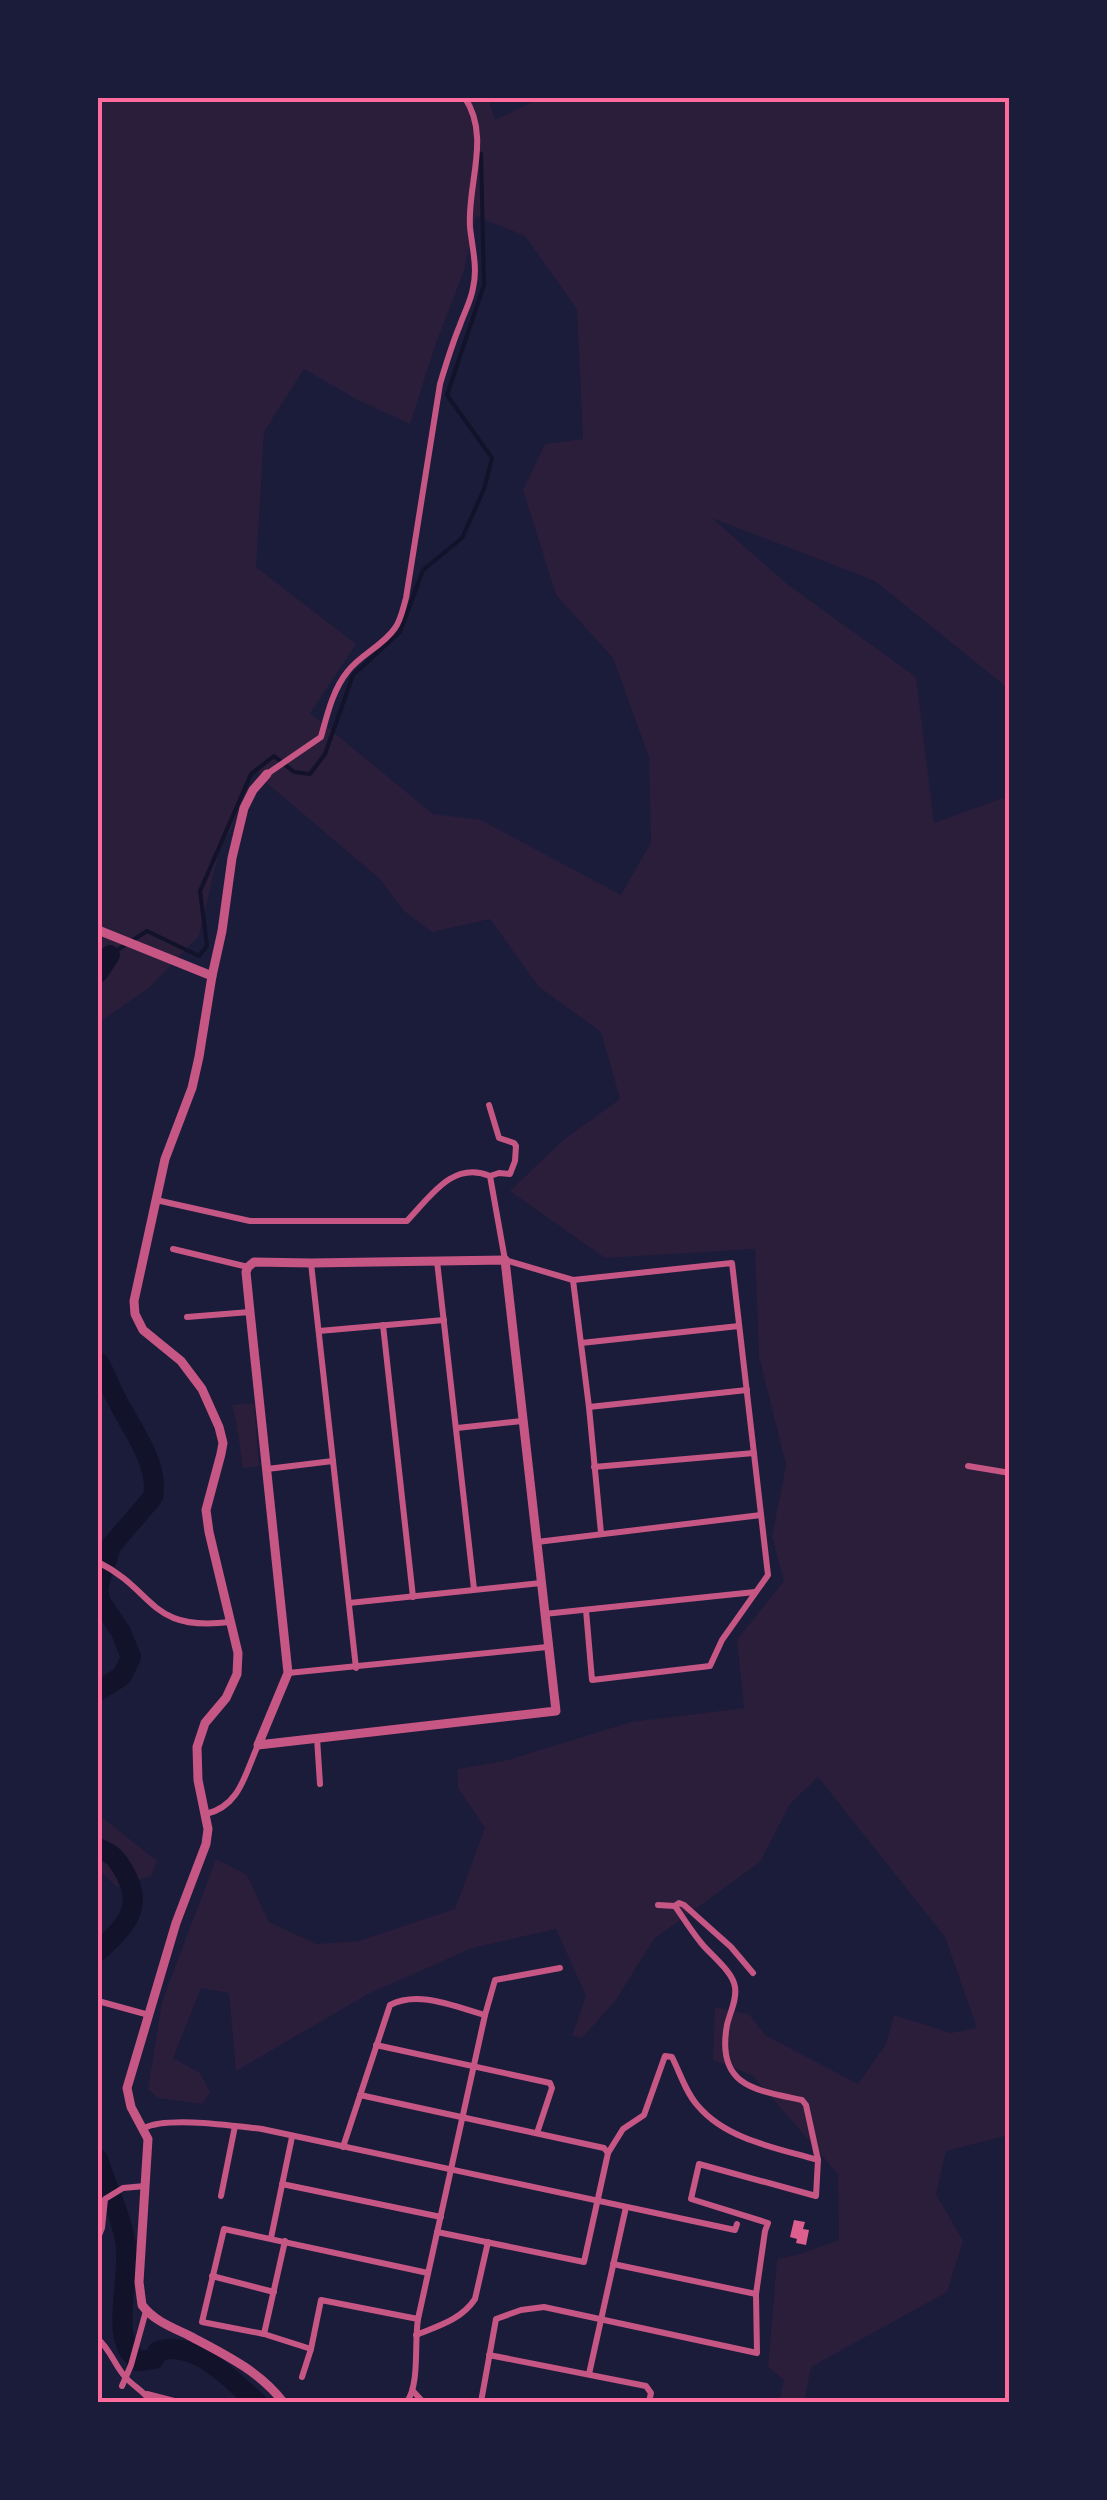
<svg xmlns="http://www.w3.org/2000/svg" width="1107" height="2500" font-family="'DM Sans',sans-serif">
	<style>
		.green { fill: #2a1e3b; fill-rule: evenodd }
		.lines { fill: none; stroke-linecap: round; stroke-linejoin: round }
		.stream { stroke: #12122b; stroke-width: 4 }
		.river { stroke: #12122b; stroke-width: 20 }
		.building { fill: #dd5f8e }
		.minor { stroke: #c65784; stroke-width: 6 }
		.tertiary { stroke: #c65784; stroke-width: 9 }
		.neatline { fill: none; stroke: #ff6b9d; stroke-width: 4 }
	</style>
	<rect width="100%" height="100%" fill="#1b1b3a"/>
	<g class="green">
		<path d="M 98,98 L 488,98 L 495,120 L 541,98 L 1009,98 L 1009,689 L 875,581 L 712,518 L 787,584 L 916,677 L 934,823 L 1003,798 L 1009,802 L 1009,2135 L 946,2151 L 936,2194 L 963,2241 L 947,2292 L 811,2367 L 804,2402 L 779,2402 L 784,2380 L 768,2367 L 777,2259 L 797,2255 L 839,2240 L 838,2174 L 752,2075 L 713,2060 L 715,2007 L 749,2014 L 765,2035 L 858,2084 L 886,2044 L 894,2015 L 951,2033 L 977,2028 L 945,1937 L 818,1777 L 790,1804 L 760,1862 L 654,1939 L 616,2000 L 582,2038 L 572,2036 L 586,1996 L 556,1929 L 472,1948 L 368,1994 L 236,2071 L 229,1993 L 201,1988 L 173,2058 L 200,2073 L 210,2092 L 202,2104 L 158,2098 L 148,2089 L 162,2002 L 216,1859 L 247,1875 L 269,1922 L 316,1944 L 359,1941 L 455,1909 L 485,1828 L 458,1788 L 458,1769 L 508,1760 L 631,1722 L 744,1708 L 737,1640 L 784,1581 L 772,1536 L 786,1465 L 759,1357 L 755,1249 L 605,1258 L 510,1191 L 562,1141 L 620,1099 L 601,1032 L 539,987 L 490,919 L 432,932 L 404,911 L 380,879 L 268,784 L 256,769 L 251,774 L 230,833 L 222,838 L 199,936 L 149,988 L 98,1023 ZM 476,216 L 525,236 L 577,309 L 583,439 L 545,444 L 523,490 L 556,595 L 613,658 L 649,757 L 651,842 L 621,895 L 481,820 L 433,814 L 310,713 L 356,644 L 256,567 L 264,432 L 304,369 L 358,400 L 410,424 L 436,343 L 464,271 Z"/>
		<path d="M 254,1403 L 259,1466 L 243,1468 L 236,1421 L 232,1405 Z"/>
		<path d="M 98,1814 L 157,1861 L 151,1876 L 117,1887 L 98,1869 Z"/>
	</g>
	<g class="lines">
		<g class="stream">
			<path d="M 133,940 L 147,931 L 199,956 L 207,946 L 200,891 L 251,774 L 274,756 L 294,772 L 310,774 L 325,754 L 353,675 L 400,632 L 423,570 L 462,538 L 484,489 L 492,458 L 447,395 L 484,285 L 481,154"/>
			<path d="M 110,955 L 125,945"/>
		</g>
		<g class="river">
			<path d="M 98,973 L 110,955"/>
			<path d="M 98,1362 C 106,1373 109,1386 116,1398 C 130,1427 160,1464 153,1497 L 111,1546 L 98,1588 L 100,1601 L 121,1632 L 131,1657 L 122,1676 L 98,1691"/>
			<path d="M 98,1848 C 114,1854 118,1860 126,1875 C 145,1911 121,1929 98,1952"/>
			<path d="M 98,2159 C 106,2186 120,2212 125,2240 C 131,2271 114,2324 128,2349 C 131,2354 135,2357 138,2361 L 154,2359 L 158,2351 C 197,2339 230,2380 257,2402"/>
		</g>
	</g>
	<path class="building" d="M 794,2220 L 805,2222 L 803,2229 L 809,2230 L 806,2245 L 796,2243 L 797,2239 L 790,2237 Z"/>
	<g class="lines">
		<g class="minor">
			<path d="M 267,774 L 321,737 C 327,715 333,689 348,671 C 361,654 383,646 395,628 C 401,620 403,608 406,598 L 440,384 C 446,364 452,344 460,325 C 464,313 471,301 473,288 C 478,268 472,247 470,227 C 467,184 491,137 465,98"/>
			<path d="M 489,1105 L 499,1138 L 514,1143 L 516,1146 L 515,1161 L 510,1174 L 499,1173 L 490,1176"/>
			<path d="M 156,1200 L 250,1221 L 407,1221 C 430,1197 453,1160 490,1176 L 505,1260 L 573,1280 L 732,1263 L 768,1575 L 722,1640 L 710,1666 L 592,1680 L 586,1610"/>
			<path d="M 173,1249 L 248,1267"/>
			<path d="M 437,1261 L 474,1589"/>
			<path d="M 311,1263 L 356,1668"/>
			<path d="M 573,1280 L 589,1407 L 601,1533"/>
			<path d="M 187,1317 L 250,1312"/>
			<path d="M 383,1325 L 413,1597"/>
			<path d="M 319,1331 L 444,1320"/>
			<path d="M 581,1343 L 739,1326"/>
			<path d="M 589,1407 L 747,1390"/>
			<path d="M 457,1428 L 522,1421"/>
			<path d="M 968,1466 L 1010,1473"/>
			<path d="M 594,1467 L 754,1453"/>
			<path d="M 267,1469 L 333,1461"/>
			<path d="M 537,1542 L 761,1515"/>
			<path d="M 98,1562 C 156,1591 148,1632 230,1622"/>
			<path d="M 349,1603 L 541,1583"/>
			<path d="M 544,1614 L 755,1592"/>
			<path d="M 288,1673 L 547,1647"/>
			<path d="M 317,1738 L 320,1784"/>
			<path d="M 206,1814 C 240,1806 245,1774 258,1745"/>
			<path d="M 658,1905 L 675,1906 L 679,1903 L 684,1905 L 731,1947 L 753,1973"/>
			<path d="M 675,1906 C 684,1919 692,1932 702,1944 C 712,1956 733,1972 735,1987 C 737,2000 730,2012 727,2025 C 716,2086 754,2090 802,2100 L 806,2105 L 818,2160"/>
			<path d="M 98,2001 L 149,2015"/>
			<path d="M 376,2045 L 550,2083 L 552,2088 L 537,2133"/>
			<path d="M 360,2095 L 604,2148 L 608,2153 L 584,2262 L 437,2232"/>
			<path d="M 144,2128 C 168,2116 234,2126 262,2129 L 735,2230 L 737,2224"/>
			<path d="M 343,2147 L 390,2005 C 419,1990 455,2007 485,2015"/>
			<path d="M 282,2184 L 441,2217"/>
			<path d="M 221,2196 L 235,2126"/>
			<path d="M 98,2238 L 102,2228 L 105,2199 L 123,2188 L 145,2186"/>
			<path d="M 271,2238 L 292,2137"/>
			<path d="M 613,2264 L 756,2294"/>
			<path d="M 212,2276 L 274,2292"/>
			<path d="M 418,2319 L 321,2300 L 311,2349 L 264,2334 L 202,2322 L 224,2229 L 428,2273"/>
			<path d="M 264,2334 L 285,2241"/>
			<path d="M 416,2335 C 438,2326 461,2320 475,2299 L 488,2242"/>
			<path d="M 98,2339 C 111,2350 115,2367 127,2379 C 136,2388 145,2392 151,2402"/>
			<path d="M 489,2355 L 646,2386 L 651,2393 L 649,2402"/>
			<path d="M 589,2374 L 626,2207"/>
			<path d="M 302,2377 L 311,2349"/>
			<path d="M 122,2386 L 131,2365 L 146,2311"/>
			<path d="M 413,2391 L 423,2402"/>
			<path d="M 147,2394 L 178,2402"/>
			<path d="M 407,2402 C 420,2382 414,2345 418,2319 L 485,2015 L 495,1980 L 560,1968"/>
			<path d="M 481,2402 L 496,2319 L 521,2310 L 544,2307 L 757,2353 L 756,2294 L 765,2231 L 768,2223 L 691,2199 L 699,2164 L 816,2196 L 818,2160 C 777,2148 727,2140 698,2106 C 686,2093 680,2073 672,2057 L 665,2056 L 644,2115 L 623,2129 L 608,2153"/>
		</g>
		<g class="tertiary">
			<path d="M 267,774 L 253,790 L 244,808 L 232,858 L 222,931 L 212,976 L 199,1057 L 192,1088 L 165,1159 L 134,1301 L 135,1314 L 143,1330 L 181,1361 L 202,1389 L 219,1427 L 223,1443 L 221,1454 L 206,1510 L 209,1532 L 238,1653 L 237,1674 L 226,1698 L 205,1723 L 197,1747 L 198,1780 L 208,1829 L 206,1844 L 176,1923 L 127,2088 L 131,2107 L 148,2139 L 139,2282 L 142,2305 C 153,2320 171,2327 188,2335 C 222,2353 260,2371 283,2402"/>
			<path d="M 98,930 L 212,976"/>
			<path d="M 505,1260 L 556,1711 L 258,1745 L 288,1673 L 250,1312 L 246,1272 L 248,1267 L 254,1262 L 311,1263 Z"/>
		</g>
	</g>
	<rect width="1107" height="2500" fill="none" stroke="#1b1b3a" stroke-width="200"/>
	<rect x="100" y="100" width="907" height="2300" class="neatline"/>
</svg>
